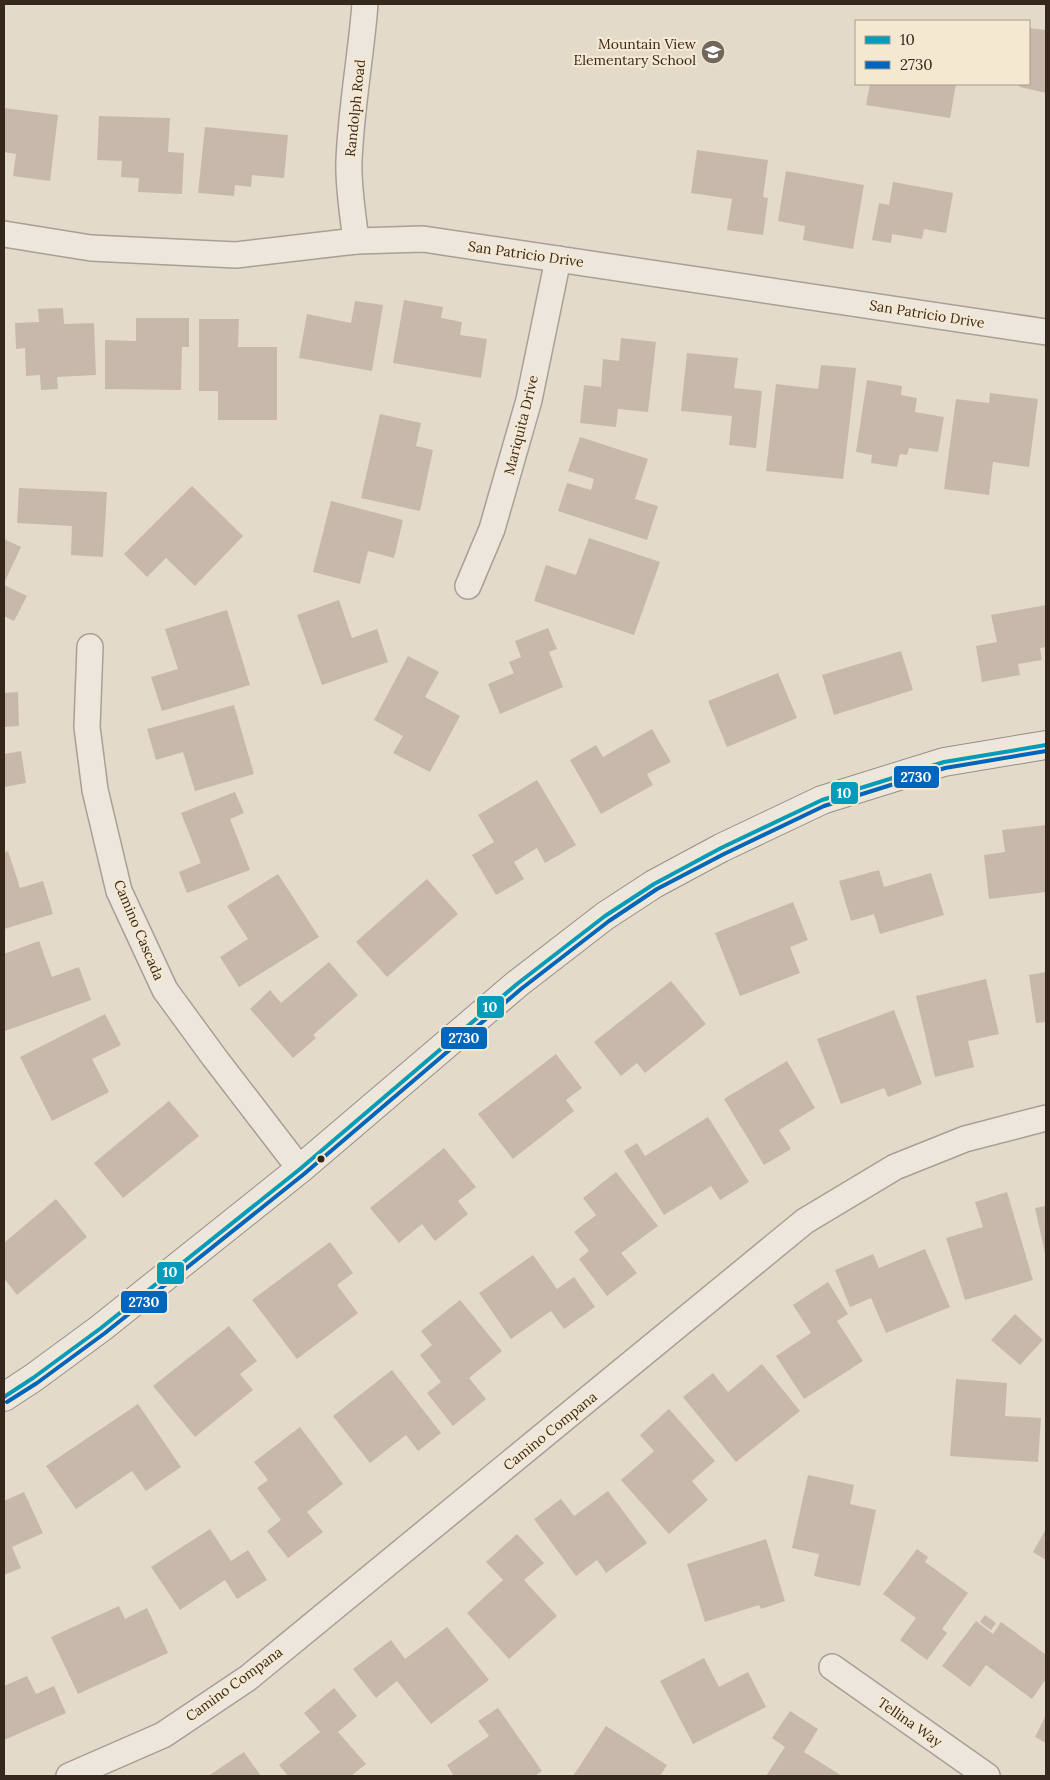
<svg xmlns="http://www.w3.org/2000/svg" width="1050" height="1780" font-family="Lora,serif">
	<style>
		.building { fill: #c7b8ab }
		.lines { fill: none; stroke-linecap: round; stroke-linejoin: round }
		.minor-casing { stroke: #a99f94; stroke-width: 28 }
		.secondary-casing { stroke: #988f84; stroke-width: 30 }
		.minor { stroke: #ece6dc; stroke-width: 25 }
		.secondary { stroke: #ece6dc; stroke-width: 28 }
		.bus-1-casing { stroke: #f5e8d0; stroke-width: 8 }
		.bus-2-casing { stroke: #f5e8d0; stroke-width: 8 }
		.bus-1 { stroke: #059cbc; stroke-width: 4 }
		.bus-2 { stroke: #0065bd; stroke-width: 4 }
		.bus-dot { fill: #36271d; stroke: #f5e8d0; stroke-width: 2 }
		.labels { text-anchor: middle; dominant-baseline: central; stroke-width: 4.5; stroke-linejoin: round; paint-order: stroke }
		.poi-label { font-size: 14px; fill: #36271d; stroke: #f5e8d0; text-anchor: end }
		.street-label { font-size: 14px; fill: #36271d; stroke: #f5e8d0 }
		.line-badge { stroke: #f5e8d0; stroke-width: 2 }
		.badge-label { font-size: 14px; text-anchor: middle; font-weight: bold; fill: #fff }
	</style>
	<rect width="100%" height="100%" fill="#e4daca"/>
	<g class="building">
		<path d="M 1029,28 L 1046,30 L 1046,93 L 1020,87 L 1018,84 L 1029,84 Z"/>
		<path d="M 870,84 L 956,84 L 950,118 L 866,105 Z"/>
		<path d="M 4,108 L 58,115 L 50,181 L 13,176 L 16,154 L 4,152 Z"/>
		<path d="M 99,116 L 170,118 L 168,152 L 184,153 L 182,194 L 138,192 L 139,178 L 121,177 L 122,161 L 97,160 Z"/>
		<path d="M 205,127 L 288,135 L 284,178 L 252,175 L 251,187 L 235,185 L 234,196 L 198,193 Z"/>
		<path d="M 697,150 L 768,160 L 763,197 L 768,198 L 763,235 L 727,230 L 732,199 L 691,193 Z"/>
		<path d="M 786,171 L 864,185 L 853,249 L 803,240 L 805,226 L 778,221 Z"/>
		<path d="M 893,182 L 953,193 L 946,233 L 924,229 L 922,239 L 892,234 L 891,243 L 872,240 L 879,203 L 889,205 Z"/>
		<path d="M 404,300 L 443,307 L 441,318 L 462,322 L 460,335 L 487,339 L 481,378 L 393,363 Z"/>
		<path d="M 355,301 L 383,305 L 372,371 L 299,358 L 307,314 L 351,323 Z"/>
		<path d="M 63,308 L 64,324 L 94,323 L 96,375 L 57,377 L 58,389 L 41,390 L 40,375 L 26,376 L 25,348 L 16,349 L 15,323 L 39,322 L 38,309 Z"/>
		<path d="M 136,318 L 189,318 L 189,347 L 182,347 L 181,390 L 105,389 L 105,340 L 136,341 Z"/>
		<path d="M 199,319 L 239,319 L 238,347 L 277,347 L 277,420 L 218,420 L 218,391 L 199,391 Z"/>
		<path d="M 621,338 L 656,342 L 648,412 L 618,409 L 616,427 L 580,423 L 584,385 L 601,387 L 603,359 L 619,361 Z"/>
		<path d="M 687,353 L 738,358 L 734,388 L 762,391 L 756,448 L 729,445 L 732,416 L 681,411 Z"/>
		<path d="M 821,365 L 856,368 L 843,479 L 766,471 L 776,384 L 818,389 Z"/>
		<path d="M 867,380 L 902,386 L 901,395 L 917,398 L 915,412 L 944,417 L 938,452 L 909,448 L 907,455 L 900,454 L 897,467 L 871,463 L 872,455 L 856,452 Z"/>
		<path d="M 990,393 L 1038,399 L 1029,467 L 993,462 L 989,495 L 944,489 L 956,399 L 989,403 Z"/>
		<path d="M 380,414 L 421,423 L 416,446 L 433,450 L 420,511 L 361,498 Z"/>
		<path d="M 580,437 L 648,459 L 635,499 L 658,506 L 647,540 L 558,511 L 567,483 L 591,490 L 594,479 L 568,471 Z"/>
		<path d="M 192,486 L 243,536 L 195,586 L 166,558 L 147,577 L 124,554 Z"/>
		<path d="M 19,488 L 107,492 L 103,557 L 71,555 L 72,526 L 17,523 Z"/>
		<path d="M 331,501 L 403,520 L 394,558 L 368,551 L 360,584 L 313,572 Z"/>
		<path d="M 589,538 L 660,562 L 634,635 L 534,601 L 546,565 L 576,575 Z"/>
		<path d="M 4,539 L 21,547 L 4,583 Z"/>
		<path d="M 4,585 L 27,596 L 14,621 L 4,616 Z"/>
		<path d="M 339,600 L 352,638 L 377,629 L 388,662 L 322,685 L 297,615 Z"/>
		<path d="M 1046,605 L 1046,647 L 1040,648 L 1042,660 L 1018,664 L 1020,675 L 982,682 L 976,646 L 997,642 L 991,615 Z"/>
		<path d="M 227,610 L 250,685 L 162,711 L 151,677 L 178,669 L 165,629 Z"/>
		<path d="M 548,628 L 557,649 L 549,652 L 563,687 L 500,714 L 488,684 L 514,673 L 509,662 L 521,657 L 515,641 Z"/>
		<path d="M 901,651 L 913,690 L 834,715 L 822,675 Z"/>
		<path d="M 408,656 L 439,672 L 425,697 L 460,716 L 430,772 L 393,753 L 403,736 L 374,720 Z"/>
		<path d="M 778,673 L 797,718 L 727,747 L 708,701 Z"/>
		<path d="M 18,692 L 19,726 L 4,727 L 4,693 Z"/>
		<path d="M 234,705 L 254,774 L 195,791 L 183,752 L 156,760 L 147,729 Z"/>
		<path d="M 652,729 L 671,762 L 647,774 L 653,785 L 601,814 L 570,760 L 596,745 L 603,757 Z"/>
		<path d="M 21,751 L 26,783 L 4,787 L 4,754 Z"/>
		<path d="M 537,780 L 576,845 L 545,863 L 537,848 L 514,862 L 524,879 L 496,895 L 472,855 L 494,842 L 478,815 Z"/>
		<path d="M 235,792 L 244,813 L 230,819 L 250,870 L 187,893 L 179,872 L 201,863 L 181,813 Z"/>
		<path d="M 1046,825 L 1046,892 L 989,899 L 984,855 L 1005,852 L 1002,830 Z"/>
		<path d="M 8,851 L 20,888 L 43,881 L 53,914 L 4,929 L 4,853 Z"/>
		<path d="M 879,870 L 884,887 L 931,873 L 944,915 L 880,934 L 874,914 L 851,921 L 839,881 Z"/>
		<path d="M 278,874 L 319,937 L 239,987 L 220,957 L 248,939 L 227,906 Z"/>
		<path d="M 427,879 L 458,914 L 387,977 L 356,942 Z"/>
		<path d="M 793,902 L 808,940 L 790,947 L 800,973 L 740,996 L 715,933 Z"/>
		<path d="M 39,941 L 52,977 L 79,967 L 91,1000 L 5,1031 L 4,1027 L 4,954 Z"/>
		<path d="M 329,962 L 358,995 L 313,1035 L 316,1038 L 293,1058 L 250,1009 L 270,990 L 281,1003 Z"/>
		<path d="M 1046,972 L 1046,1022 L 1036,1023 L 1029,975 Z"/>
		<path d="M 986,979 L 999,1034 L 968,1041 L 974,1067 L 935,1077 L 916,996 Z"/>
		<path d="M 671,981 L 706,1024 L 645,1073 L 637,1063 L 621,1076 L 594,1042 Z"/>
		<path d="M 894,1010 L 922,1084 L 888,1097 L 884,1088 L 841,1104 L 817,1039 Z"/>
		<path d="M 105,1014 L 121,1045 L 92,1059 L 109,1092 L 52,1121 L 20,1057 Z"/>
		<path d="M 556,1054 L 582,1088 L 566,1100 L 574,1111 L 513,1159 L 478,1114 Z"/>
		<path d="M 787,1061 L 815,1108 L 779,1130 L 791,1149 L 764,1165 L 724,1099 Z"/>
		<path d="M 169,1101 L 199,1136 L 123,1198 L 94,1163 Z"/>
		<path d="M 708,1117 L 749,1182 L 720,1200 L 711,1186 L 664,1215 L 624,1151 L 637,1143 L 645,1156 Z"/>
		<path d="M 444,1148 L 476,1187 L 458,1201 L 468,1214 L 435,1241 L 422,1224 L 399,1243 L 370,1208 Z"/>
		<path d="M 616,1172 L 658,1226 L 621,1253 L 637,1273 L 607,1296 L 579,1259 L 589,1251 L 574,1232 L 596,1215 L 583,1198 Z"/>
		<path d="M 1007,1192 L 1033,1280 L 965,1300 L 946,1238 L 983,1227 L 975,1202 Z"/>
		<path d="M 56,1199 L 87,1237 L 17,1295 L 4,1278 L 4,1243 Z"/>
		<path d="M 1046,1206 L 1046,1253 L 1045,1253 L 1035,1208 Z"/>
		<path d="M 330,1242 L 353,1273 L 337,1285 L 358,1313 L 297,1359 L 252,1300 Z"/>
		<path d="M 925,1249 L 950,1307 L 886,1333 L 871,1298 L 850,1307 L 835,1270 L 873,1254 L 879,1268 Z"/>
		<path d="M 533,1255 L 557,1289 L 574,1277 L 595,1307 L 564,1329 L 551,1311 L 511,1339 L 479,1293 Z"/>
		<path d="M 828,1282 L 848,1314 L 837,1321 L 863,1361 L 804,1399 L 776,1356 L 811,1333 L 793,1305 Z"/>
		<path d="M 460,1300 L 502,1351 L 469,1378 L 486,1399 L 453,1426 L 427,1393 L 441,1382 L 420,1355 L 432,1345 L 421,1331 Z"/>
		<path d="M 1015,1314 L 1043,1340 L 1020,1365 L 991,1340 Z"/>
		<path d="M 229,1326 L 257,1361 L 240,1374 L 253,1390 L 195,1437 L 153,1386 Z"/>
		<path d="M 762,1364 L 800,1411 L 736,1462 L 683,1397 L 713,1373 L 728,1392 Z"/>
		<path d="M 392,1370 L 441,1433 L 418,1451 L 406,1435 L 370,1463 L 333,1416 Z"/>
		<path d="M 956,1379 L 1007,1383 L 1005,1416 L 1041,1418 L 1038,1462 L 950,1456 Z"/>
		<path d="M 138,1404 L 181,1467 L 146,1491 L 132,1471 L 76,1509 L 46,1466 Z"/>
		<path d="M 669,1409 L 715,1461 L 692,1481 L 708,1500 L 669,1534 L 621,1480 L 654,1451 L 640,1435 Z"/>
		<path d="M 300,1427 L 343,1484 L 307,1512 L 323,1532 L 288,1558 L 267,1531 L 281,1520 L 257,1488 L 268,1480 L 254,1462 Z"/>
		<path d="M 808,1475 L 854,1485 L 850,1504 L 876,1510 L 860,1586 L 814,1576 L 819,1554 L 792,1548 Z"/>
		<path d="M 608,1491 L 647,1543 L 606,1573 L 597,1560 L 576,1576 L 534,1519 L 561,1499 L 574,1516 Z"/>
		<path d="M 24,1492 L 43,1533 L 12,1547 L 21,1568 L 4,1575 L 4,1501 Z"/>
		<path d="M 210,1529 L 231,1561 L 248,1550 L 267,1580 L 237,1599 L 225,1580 L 180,1610 L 151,1567 Z"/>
		<path d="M 1046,1529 L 1046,1560 L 1033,1552 Z"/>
		<path d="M 517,1534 L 544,1563 L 524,1580 L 557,1616 L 509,1659 L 467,1613 L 503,1580 L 486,1562 Z"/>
		<path d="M 766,1539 L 785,1601 L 761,1609 L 759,1605 L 705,1622 L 687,1564 Z"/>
		<path d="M 917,1549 L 928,1557 L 925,1562 L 968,1593 L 942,1629 L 947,1633 L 927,1660 L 900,1640 L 916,1618 L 883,1594 Z"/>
		<path d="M 119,1606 L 125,1619 L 147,1608 L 168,1653 L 78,1694 L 51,1637 Z"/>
		<path d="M 985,1615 L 996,1623 L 991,1630 L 980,1622 Z"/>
		<path d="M 976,1621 L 993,1634 L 1001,1622 L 1045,1654 L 1046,1651 L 1046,1679 L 1032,1699 L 986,1665 L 970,1687 L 942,1666 Z"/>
		<path d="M 447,1627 L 489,1680 L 431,1724 L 397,1681 L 376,1698 L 353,1669 L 391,1640 L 405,1659 Z"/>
		<path d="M 704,1658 L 719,1687 L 748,1672 L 766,1707 L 693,1744 L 660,1681 Z"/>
		<path d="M 27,1676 L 36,1694 L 54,1686 L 66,1713 L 4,1740 L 4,1686 Z"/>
		<path d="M 334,1688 L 357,1716 L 338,1732 L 366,1764 L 351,1776 L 288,1776 L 279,1765 L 320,1732 L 304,1713 Z"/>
		<path d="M 498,1708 L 542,1771 L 535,1776 L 454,1776 L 447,1765 L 489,1736 L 478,1721 Z"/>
		<path d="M 790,1711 L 818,1729 L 804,1752 L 842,1776 L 766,1776 L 785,1747 L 772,1738 Z"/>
		<path d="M 1046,1715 L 1046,1743 L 1035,1737 Z"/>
		<path d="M 606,1726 L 667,1765 L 660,1776 L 573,1776 Z"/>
		<path d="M 244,1752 L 261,1776 L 208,1776 Z"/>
	</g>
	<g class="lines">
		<g class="minor-casing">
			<g id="minor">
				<path d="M 4,234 L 91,248 L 236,255 L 356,241 L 423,239 L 1046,332"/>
				<path d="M 356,241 C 353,215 348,187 349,161 C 351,108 361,56 365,4"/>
				<path d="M 468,586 L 492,529 L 529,400 L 558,259"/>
				<path d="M 90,647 L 87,727 L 95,790 L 119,891 L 165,990 L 214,1057 L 300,1169"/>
				<path d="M 832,1667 L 987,1776"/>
				<path d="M 69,1776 L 163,1735 L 248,1678 L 805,1221 L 895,1167 L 965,1139 L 1046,1118"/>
			</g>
		</g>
		<g class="secondary-casing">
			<path id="secondary" d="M 4,1397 L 33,1378 L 101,1328 L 300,1169 L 517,984 L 605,916 L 654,884 L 721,848 L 822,800 L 944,762 L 1046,745"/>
		</g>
		<use href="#minor" class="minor"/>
		<use href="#secondary" class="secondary"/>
		<g class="bus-1-casing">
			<path id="bus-1" d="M 4,1397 L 33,1378 L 101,1328 L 300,1169 L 517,984 L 605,916 L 654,884 L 721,848 L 822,800 L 944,762 L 1046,745"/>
		</g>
		<g class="bus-2-casing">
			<path id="bus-2" d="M 7,1402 L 37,1383 L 105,1333 L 304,1174 L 521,989 L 609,921 L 657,889 L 724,854 L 824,806 L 945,768 L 1046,751"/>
		</g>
		<use href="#bus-1" class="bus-1"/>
		<use href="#bus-2" class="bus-2"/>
	</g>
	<defs>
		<g id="school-disc" transform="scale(1.25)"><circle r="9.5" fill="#73665a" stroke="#f5e8d0"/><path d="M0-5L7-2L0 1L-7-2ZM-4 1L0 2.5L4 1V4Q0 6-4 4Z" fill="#fff"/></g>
	</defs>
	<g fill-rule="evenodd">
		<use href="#school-disc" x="713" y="52"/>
	</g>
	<circle class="bus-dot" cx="321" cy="1159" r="4.5"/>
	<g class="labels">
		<g class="poi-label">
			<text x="696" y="44">Mountain View<tspan x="696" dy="16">Elementary School</tspan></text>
		</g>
		<g class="street-label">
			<text transform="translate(355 108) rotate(-84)">Randolph Road</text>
			<text transform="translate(526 254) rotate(8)">San Patricio Drive</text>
			<text transform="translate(927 314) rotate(9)">San Patricio Drive</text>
			<text transform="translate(521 425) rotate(-76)">Mariquita Drive</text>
			<text transform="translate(139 930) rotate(67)">Camino Cascada</text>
			<text transform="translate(550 1431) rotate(-39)">Camino Compana</text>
			<text transform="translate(234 1684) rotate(-36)">Camino Compana</text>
			<text transform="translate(910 1722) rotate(35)">Tellina Way</text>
		</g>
	</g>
	<g class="line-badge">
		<rect x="893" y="765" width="47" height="24" rx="5" fill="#0065bd"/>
		<rect x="830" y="781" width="29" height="24" rx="5" fill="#059cbc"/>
		<rect x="476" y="995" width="29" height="24" rx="5" fill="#059cbc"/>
		<rect x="440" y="1026" width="48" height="24" rx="5" fill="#0065bd"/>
		<rect x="156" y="1261" width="29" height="24" rx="5" fill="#059cbc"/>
		<rect x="120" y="1290" width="48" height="24" rx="5" fill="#0065bd"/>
	</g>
	<g class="badge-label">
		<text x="916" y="782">2730</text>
		<text x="844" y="798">10</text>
		<text x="490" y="1012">10</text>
		<text x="464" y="1043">2730</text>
		<text x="170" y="1277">10</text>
		<text x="144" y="1307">2730</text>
	</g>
	<rect width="1050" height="1780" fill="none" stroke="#36271d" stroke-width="10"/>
	<rect x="855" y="20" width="175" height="65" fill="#f5e8d0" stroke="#a99b88"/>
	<rect x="865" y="36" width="25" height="8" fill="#059cbc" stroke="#a99b88"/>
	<text x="900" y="45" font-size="15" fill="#36271d">10</text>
	<rect x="865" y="61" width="25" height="8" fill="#0065bd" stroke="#a99b88"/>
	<text x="900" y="70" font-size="15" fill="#36271d">2730</text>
</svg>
